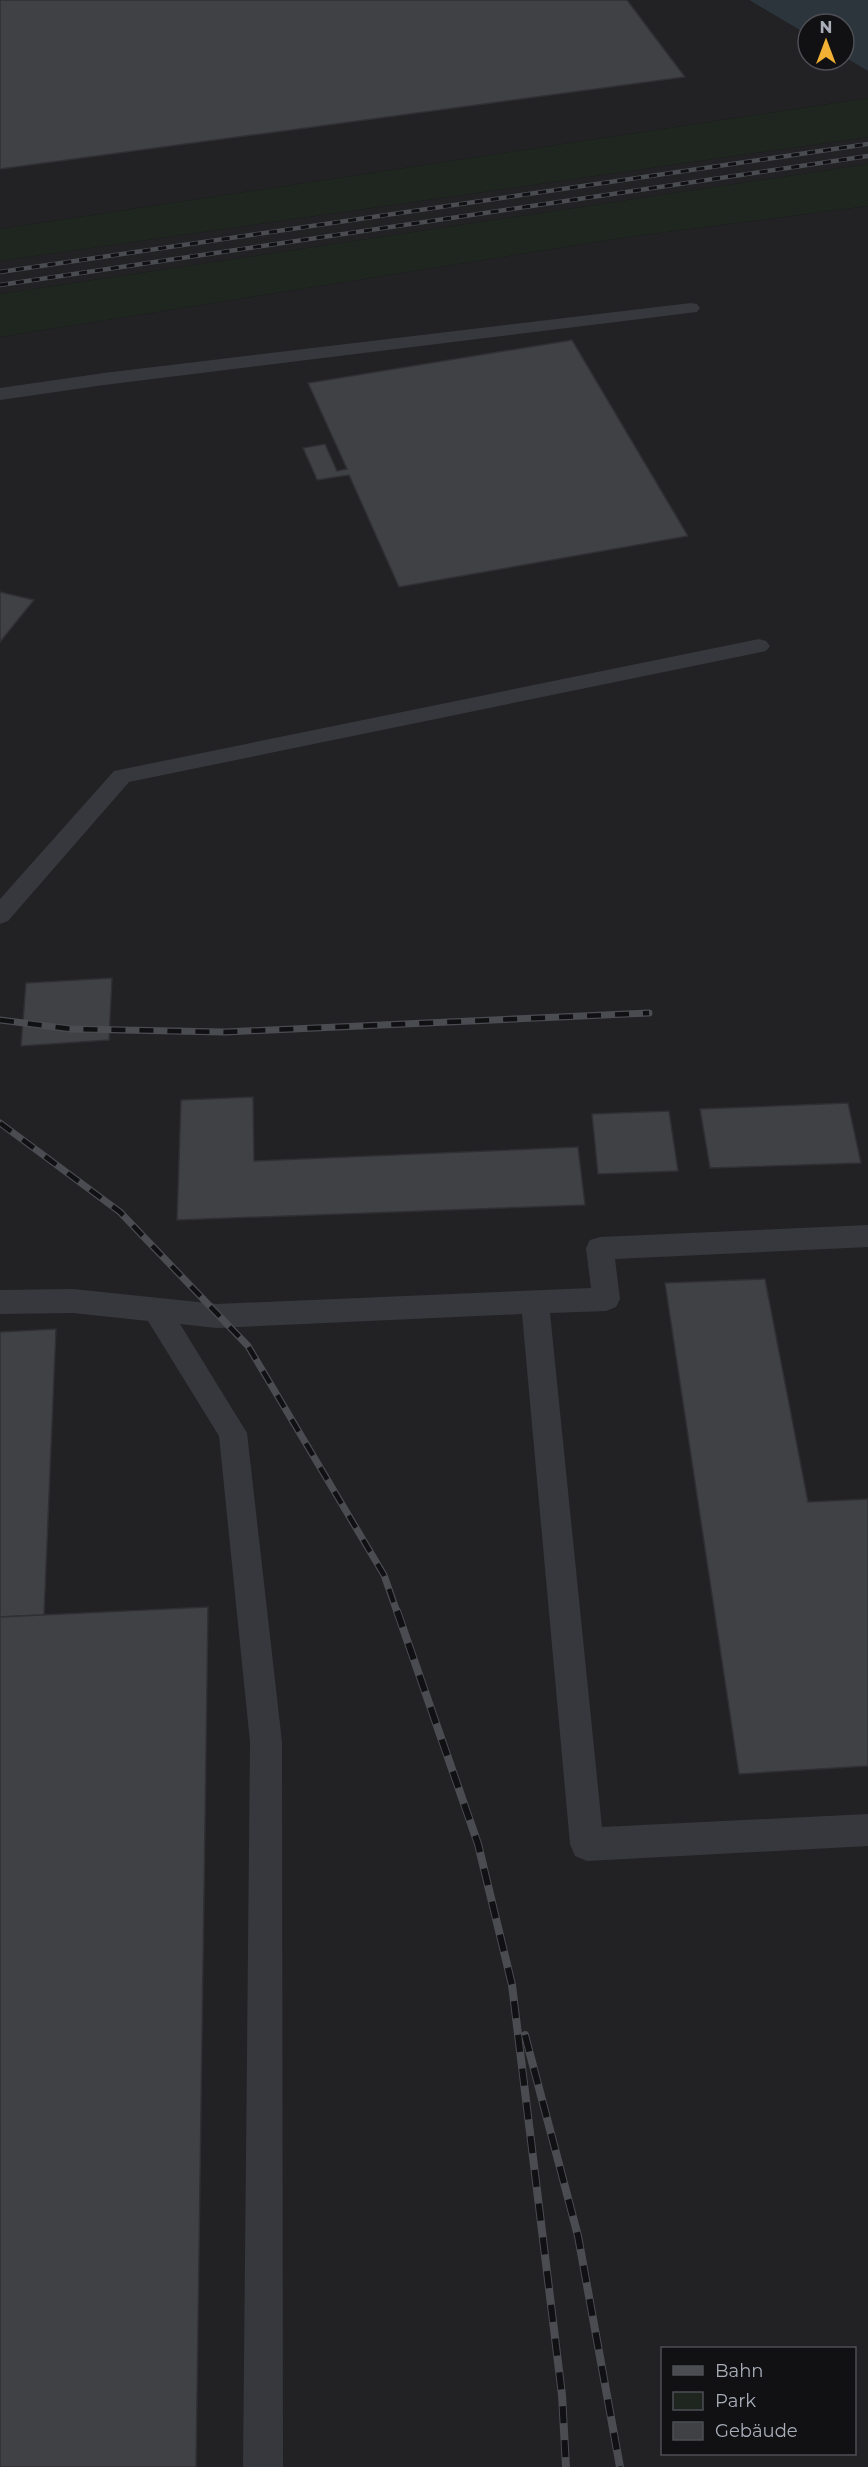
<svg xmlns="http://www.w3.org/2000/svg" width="868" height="2467" font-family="Montserrat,sans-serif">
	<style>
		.built { fill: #222225; fill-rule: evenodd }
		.green { fill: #1e261f }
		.water { fill: #2c353c }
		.building { fill: #404145; stroke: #303034; stroke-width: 1.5 }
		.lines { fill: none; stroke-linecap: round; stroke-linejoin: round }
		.lane { fill: #37383d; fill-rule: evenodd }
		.rail-far2-casing { stroke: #4a4c52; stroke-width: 4.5 }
		.rail-far1-casing { stroke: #4a4c52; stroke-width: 7 }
		.rail-casing { stroke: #4a4c52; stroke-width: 8 }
		.rail-far2 { stroke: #111113; stroke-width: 3; stroke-dasharray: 8; stroke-linecap: butt }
		.rail-far1 { stroke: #111113; stroke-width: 4.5; stroke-dasharray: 14; stroke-linecap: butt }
		.rail { stroke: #111113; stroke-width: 6; stroke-dasharray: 17; stroke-linecap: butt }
	</style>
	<rect width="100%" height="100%" fill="#161618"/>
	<g class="built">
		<path d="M 0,0 L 749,0 L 808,35 L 808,60 L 844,60 L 844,57 L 868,71 L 868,98 L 0,229 Z"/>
		<path d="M 868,137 L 868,164 L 0,294 L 0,261 Z"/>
		<path d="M 868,206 L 868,2467 L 0,2467 L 0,337 L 628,237 ZM 662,2348 L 854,2348 L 854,2454 L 662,2454 Z"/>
	</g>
	<g class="green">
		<path d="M 868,98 L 868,137 L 0,261 L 0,229 Z"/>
		<path d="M 868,164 L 868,206 L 628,237 L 0,337 L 0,294 Z"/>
	</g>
	<path class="water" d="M 749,0 L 868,0 L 868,71 L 844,57 L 844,24 L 808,24 L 808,35 Z"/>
	<g class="building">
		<path d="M 0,0 L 627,0 L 685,77 L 0,169 Z"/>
		<path d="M 572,340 L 688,536 L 399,587 L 349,475 L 317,480 L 315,475 L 303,448 L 325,444 L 337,471 L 347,469 L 308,383 Z"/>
		<path d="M 0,592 L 34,600 L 0,642 Z"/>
		<path d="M 112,978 L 109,1040 L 21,1046 L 26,983 Z"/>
		<path d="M 253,1097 L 254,1161 L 578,1147 L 585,1205 L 177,1220 L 181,1100 Z"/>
		<path d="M 848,1103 L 861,1163 L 710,1168 L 700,1109 Z"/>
		<path d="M 669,1111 L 678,1171 L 598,1174 L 592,1114 Z"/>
		<path d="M 765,1279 L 808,1502 L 868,1499 L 868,1766 L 739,1774 L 665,1283 Z"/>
		<path d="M 56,1329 L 44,1615 L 0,1617 L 0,1332 Z"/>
		<path d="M 208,1607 L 196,2467 L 0,2467 L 0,1617 Z"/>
	</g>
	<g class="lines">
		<g class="lane">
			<path d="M 691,303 L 697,304 L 700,308 L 697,312 L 104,385 L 0,400 L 0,388 L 104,373 Z"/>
			<path d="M 759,639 L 766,641 L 770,646 L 766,651 L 129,782 L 8,921 L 0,924 L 0,899 L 114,771 Z"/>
			<path d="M 868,1225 L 868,1247 L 615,1259 L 620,1299 L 616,1307 L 606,1311 L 550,1313 L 602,1827 L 868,1814 L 868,1846 L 587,1861 L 575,1856 L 570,1844 L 522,1314 L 217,1328 L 180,1324 L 247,1433 L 282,1742 L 283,2467 L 243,2467 L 250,1742 L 219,1436 L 148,1321 L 73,1313 L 0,1314 L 0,1290 L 73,1289 L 217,1304 L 591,1288 L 586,1248 L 590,1240 L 600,1237 Z"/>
		</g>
		<g class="rail-far2-casing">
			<g id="rail-far2">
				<path d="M 0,272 L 868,144"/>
				<path d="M 0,285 L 868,156"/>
			</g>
		</g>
		<g class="rail-far1-casing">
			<g id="rail-far1">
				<path d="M 0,1020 L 71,1029 L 225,1032 L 649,1013"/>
				<path d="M 0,1123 L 120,1212 L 248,1346 L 384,1575 L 397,1612"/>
			</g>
		</g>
		<g class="rail-casing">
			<g id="rail">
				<path d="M 397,1611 L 478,1844 L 512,1985 L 562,2395 L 566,2467"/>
				<path d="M 525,2035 L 578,2236 L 620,2467"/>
			</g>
		</g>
		<use href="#rail-far2" class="rail-far2"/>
		<use href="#rail-far1" class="rail-far1"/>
		<use href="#rail" class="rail"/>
	</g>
	<rect x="661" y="2347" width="195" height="108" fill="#111113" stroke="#4d4f55" stroke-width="1.5"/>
	<rect x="673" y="2366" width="30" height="9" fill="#4a4c52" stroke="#4d4f55" stroke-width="1.5"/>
	<text x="715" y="2377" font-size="18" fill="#a8adb8">Bahn</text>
	<rect x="673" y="2392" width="30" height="18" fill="#1e261f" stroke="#4d4f55" stroke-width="1.5"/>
	<text x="715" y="2407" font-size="18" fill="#a8adb8">Park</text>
	<rect x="673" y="2422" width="30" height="18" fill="#404145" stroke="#4d4f55" stroke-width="1.5"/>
	<text x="715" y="2437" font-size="18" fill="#a8adb8">Gebäude</text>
	<g transform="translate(826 42)"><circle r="28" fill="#111113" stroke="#4d4f55" stroke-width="1.5"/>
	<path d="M0-4.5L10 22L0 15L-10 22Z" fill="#f2b134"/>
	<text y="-9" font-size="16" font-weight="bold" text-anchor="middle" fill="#a8adb8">N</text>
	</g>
</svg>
